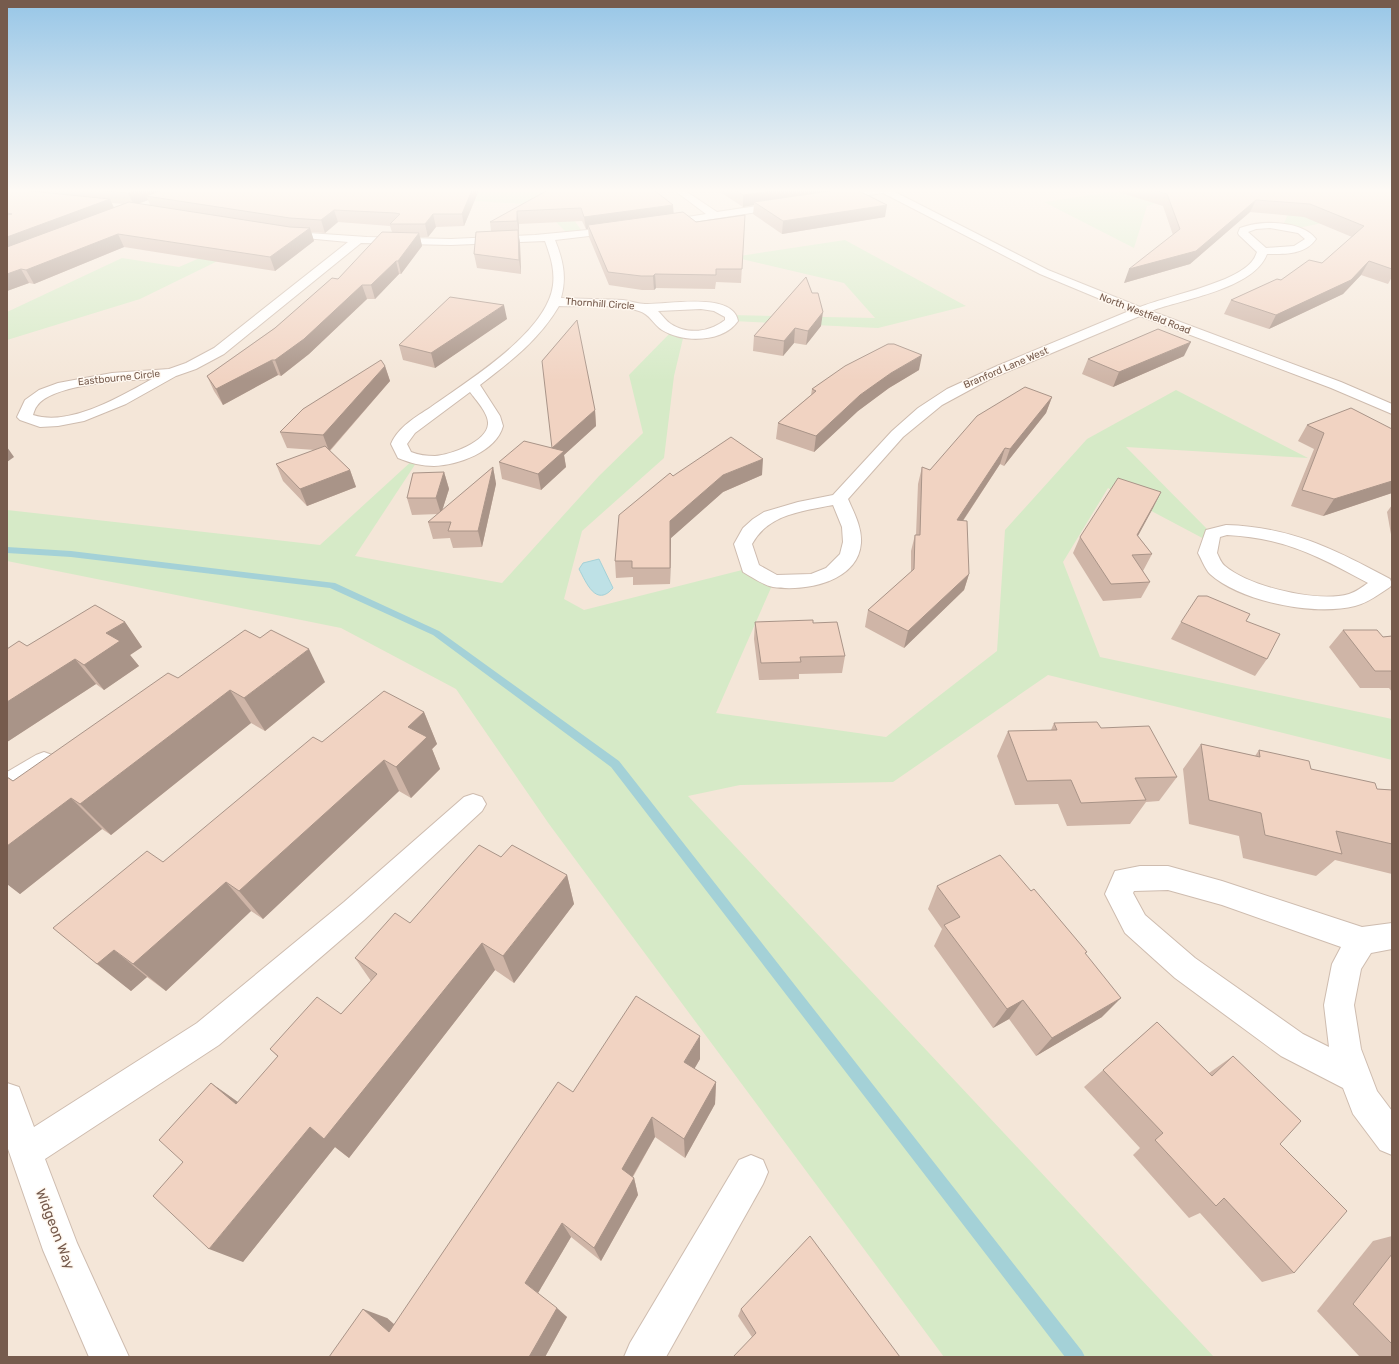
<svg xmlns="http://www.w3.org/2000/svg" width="1399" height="1364" font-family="Rubik,sans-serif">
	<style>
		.residential { fill: #f4e6d8 }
		.green { fill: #d6eac7 }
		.water { fill: #bee1e6; stroke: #a4d1d7 }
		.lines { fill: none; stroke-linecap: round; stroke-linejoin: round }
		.stream { fill: #a4d1d7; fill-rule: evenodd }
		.street-casing { stroke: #cebcaf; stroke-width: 2 }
		.street { fill: #fff; fill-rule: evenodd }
		.wall { fill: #cfb5a7; fill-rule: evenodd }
		.shaded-wall { fill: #a99488 }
		.building { fill: #f1d3c2; stroke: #a99488 }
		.labels { text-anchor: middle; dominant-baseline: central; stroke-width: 3; stroke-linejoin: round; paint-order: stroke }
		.far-street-label { font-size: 10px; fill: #765b4d; stroke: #fff8f0 }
		.near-street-label { font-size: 14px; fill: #765b4d; stroke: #fff8f0 }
	</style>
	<rect width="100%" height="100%" fill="#fcf4e9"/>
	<rect class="residential" x="7" y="190" width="1385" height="1167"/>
	<g class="green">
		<path d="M 468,190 L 538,190 L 564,206 L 584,234 L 570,236 L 539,205 L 459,200 Z"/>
		<path d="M 1125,190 L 1245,190 L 1321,202 L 1306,190 L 1330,190 L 1346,198 L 1370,190 L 1392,190 L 1392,227 L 1362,215 L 1293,229 L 1282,227 L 1295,200 L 1199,190 L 1147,206 L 1134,248 L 1044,202 Z"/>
		<path d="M 262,231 L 277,232 L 140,299 L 7,340 L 7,312 L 122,258 L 179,267 Z"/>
		<path d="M 845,240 L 966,306 L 878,328 L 732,321 L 731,315 L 875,318 L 844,283 L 733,257 Z"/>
		<path d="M 673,330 L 684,334 L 674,376 L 664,458 L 582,531 L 564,599 L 584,610 L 750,568 L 774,581 L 716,713 L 886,737 L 997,651 L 1005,530 L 1087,439 L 1176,390 L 1308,458 L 1126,447 L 1212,534 L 1208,541 L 1108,488 L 1063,562 L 1100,657 L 1392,719 L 1392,760 L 1048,675 L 893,782 L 740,785 L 688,796 L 1214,1357 L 944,1357 L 549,824 L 456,689 L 341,628 L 7,561 L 7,510 L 320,545 L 414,459 L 418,460 L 355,556 L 502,583 L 599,476 L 643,433 L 629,375 Z"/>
	</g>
	<path class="water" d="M 599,559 L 613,588 C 596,608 586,582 579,569 L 583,563 Z"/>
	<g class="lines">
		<path class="stream" d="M 7,547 L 71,551 L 335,583 L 439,631 L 619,761 L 1082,1351 L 1085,1357 L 1065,1357 L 611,767 L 433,635 L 330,588 L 71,557 L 7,553 Z"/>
		<g class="street-casing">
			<g id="street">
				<path d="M 674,190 L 684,190 L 717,212 L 783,202 L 788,205 L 783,208 L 661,227 L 657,226 L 656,224 L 657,222 L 706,214 Z"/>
				<path d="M 868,190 L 891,190 L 1048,270 L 1140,307 C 1167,296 1237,283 1253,260 C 1255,258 1256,254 1257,252 L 1239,235 L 1238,233 L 1240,228 C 1261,220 1302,220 1316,239 C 1305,255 1285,254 1267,254 C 1254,289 1183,299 1151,311 L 1341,382 L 1392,404 L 1392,414 L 1331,388 L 1140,316 L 990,379 L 942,405 L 903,437 L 848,499 C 854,513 862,527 861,543 C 858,582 805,592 773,587 C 763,585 752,577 743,572 L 734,544 L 743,528 L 753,519 L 764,512 L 798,502 L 833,495 L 892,431 L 918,408 L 947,389 L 997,366 L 1129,311 L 1040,274 L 883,193 L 833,200 L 828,197 L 833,194 ZM 1270,228 L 1298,233 L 1305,239 L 1294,246 L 1266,248 L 1248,232 L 1256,229 ZM 833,505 L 842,527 L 843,542 L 840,554 L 826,568 L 811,574 L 777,575 L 759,565 L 752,544 C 768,514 803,511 833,505 Z"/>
				<path d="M 619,227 L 624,230 L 623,232 L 555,240 C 563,260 567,277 561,298 C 582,299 603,299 623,300 C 631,301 638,304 645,304 C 666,305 733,291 738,321 C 723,343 683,343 662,330 C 653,324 650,314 639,311 C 614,303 585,307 559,306 C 539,340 511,361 480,385 L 500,416 L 503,426 C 496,452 458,465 434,466 C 422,466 410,463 398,458 L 391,444 C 398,427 416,417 431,407 C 467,381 547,333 553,285 C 555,269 550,255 545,241 L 451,245 L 361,243 L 224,354 L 196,369 L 176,376 L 126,404 L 84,421 L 58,426 L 40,427 L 20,420 L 17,417 L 25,400 L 39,390 L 58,383 L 112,373 L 169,369 L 186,363 L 214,348 L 348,242 L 283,236 L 278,233 L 279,231 L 367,237 L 451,239 L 535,235 ZM 701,309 L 714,311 L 725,317 L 725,320 C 710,332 688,335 671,324 C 666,321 663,316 658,311 ZM 152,379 C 121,396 70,427 33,415 C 34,412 35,408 37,406 C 52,384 126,380 152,379 ZM 470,392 C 476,400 489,414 488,424 C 487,442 450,455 435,456 C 426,456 419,455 411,452 L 407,444 L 415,433 Z"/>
				<path d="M 1226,525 C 1291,527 1334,549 1390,579 L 1392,584 L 1390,587 C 1379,594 1368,603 1355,606 C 1315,616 1241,602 1210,574 C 1205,569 1202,560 1198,553 L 1206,530 ZM 1227,535 C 1285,538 1318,556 1368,583 C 1362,587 1356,592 1349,594 C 1318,603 1250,587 1225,566 C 1221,563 1219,557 1217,553 L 1220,537 Z"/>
				<path d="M 44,752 L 52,755 L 56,762 C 49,775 21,789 7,794 L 7,772 L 36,755 Z"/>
				<path d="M 473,794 L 482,797 L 486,804 L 482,811 L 364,920 L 219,1045 L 45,1159 L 77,1243 L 129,1357 L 89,1357 L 43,1250 L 7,1146 L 7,1083 L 19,1087 L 34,1127 L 197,1023 L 344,902 L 464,797 Z"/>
				<path d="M 1140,866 L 1168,866 L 1222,881 L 1362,927 L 1392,923 L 1392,949 L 1371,953 L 1361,969 L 1354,1005 L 1361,1049 L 1377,1091 L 1392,1111 L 1392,1155 L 1380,1150 L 1353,1114 L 1343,1088 L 1281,1056 L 1175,978 L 1125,933 L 1105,894 L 1115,871 ZM 1168,890 L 1222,905 L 1341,947 L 1332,964 L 1324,1005 L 1329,1047 L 1303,1034 L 1195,958 L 1145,915 L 1133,893 L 1134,891 Z"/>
				<path d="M 751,1155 L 763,1160 L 768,1172 L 763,1184 L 666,1357 L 624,1357 L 630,1343 L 739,1160 Z"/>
			</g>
		</g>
		<use href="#street" class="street"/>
	</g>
	<g class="wall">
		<path d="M 7,190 L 479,190 L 464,226 L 436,227 L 428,237 L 420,237 L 422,246 L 401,274 L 399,274 L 375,299 L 367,299 L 309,354 L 281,376 L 278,375 L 223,405 L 214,391 L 207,376 L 275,328 L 338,279 L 392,232 L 390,226 L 338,222 L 325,233 L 311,232 L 314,241 L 275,271 L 124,247 L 34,284 L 29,283 L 7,291 ZM 148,200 L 150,205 L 139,204 ZM 111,203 L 124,204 L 114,208 Z"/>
		<path d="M 548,190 L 673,213 L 696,222 L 745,215 L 741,283 L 716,282 L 715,289 L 656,288 L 654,290 L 642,290 L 609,285 L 589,237 L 588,229 L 586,229 L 582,221 L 519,224 L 519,234 L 518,234 L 520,243 L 521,274 L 477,268 L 474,254 L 491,231 L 490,222 Z"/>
		<path d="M 717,190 L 857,190 L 885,217 L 782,234 L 753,214 L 754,205 L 743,207 Z"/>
		<path d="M 1112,190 L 1392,190 L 1392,277 L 1388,284 L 1361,275 L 1343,294 L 1269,329 L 1224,314 L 1231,300 L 1322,263 L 1352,237 L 1304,217 L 1250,212 L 1190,264 L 1124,283 L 1173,235 L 1163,206 Z"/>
		<path d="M 806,277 L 821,326 L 806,345 L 794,343 L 783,356 L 753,351 L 754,336 Z"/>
		<path d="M 507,319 L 435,368 L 403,360 L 399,345 Z"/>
		<path d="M 1184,356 L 1113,387 L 1082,374 L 1088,359 Z"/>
		<path d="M 385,366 L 390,381 L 330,451 L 350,470 L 356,487 L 307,506 L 283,481 L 276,464 L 315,450 L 287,448 L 280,432 Z"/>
		<path d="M 919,370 L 889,388 L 858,411 L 814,452 L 776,439 L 778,423 L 811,395 L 812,389 Z"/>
		<path d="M 1052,397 L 1046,413 L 1004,466 L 1000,464 L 963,521 L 969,574 L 964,590 L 904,648 L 865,627 L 868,610 L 911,572 L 911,551 L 915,535 L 916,535 L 918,484 L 922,467 L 930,470 Z"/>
		<path d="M 595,410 L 596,426 L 564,455 L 566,467 L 541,490 L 502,479 L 499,462 L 552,448 Z"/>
		<path d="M 1307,425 L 1392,429 L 1392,493 L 1323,516 L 1291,506 L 1314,449 L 1298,441 Z"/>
		<path d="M 493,467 L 496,484 L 482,547 L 453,548 L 450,538 L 433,539 L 428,522 L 438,514 L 412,515 L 407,498 L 444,472 L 449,489 L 442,511 Z"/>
		<path d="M 762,475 L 723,492 L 671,538 L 670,584 L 633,585 L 633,577 L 616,578 L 615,561 L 673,476 Z"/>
		<path d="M 1161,492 L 1153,508 L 1138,536 L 1152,554 L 1143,571 L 1150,582 L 1141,598 L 1103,601 L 1073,553 L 1080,537 Z"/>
		<path d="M 1392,505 L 1392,540 L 1387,512 Z"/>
		<path d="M 125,622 L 142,647 L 130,655 L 139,666 L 104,690 L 96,684 L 7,742 L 7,649 L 27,646 Z"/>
		<path d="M 755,622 L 813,623 L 845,656 L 842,673 L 799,674 L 799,679 L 759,680 L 754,639 Z"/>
		<path d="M 1181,622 L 1267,659 L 1255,676 L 1171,639 Z"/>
		<path d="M 1343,630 L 1383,637 L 1392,636 L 1392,692 L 1389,688 L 1360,688 L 1329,647 Z"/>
		<path d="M 178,678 L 325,682 L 265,731 L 251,723 L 111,835 L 102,829 L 20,894 L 7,884 L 7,777 L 13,781 Z"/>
		<path d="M 424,712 L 437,744 L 432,749 L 440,769 L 411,798 L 399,791 L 263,919 L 251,911 L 166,991 L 147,977 L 131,991 L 97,964 L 163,862 L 322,742 Z"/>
		<path d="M 1054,723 L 1101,728 L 1177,777 L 1159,801 L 1146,802 L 1130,824 L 1067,826 L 1058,804 L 1015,805 L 997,756 L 1008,731 L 1051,730 Z"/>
		<path d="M 1201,744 L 1255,756 L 1259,750 L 1311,769 L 1377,789 L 1392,790 L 1392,874 L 1335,860 L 1316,876 L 1243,858 L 1239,836 L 1189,824 L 1183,769 Z"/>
		<path d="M 501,857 L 567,875 L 574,904 L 514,983 L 495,970 L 349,1158 L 335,1147 L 243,1262 L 211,1083 L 238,1102 L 278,1057 L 270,1049 L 341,1014 L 371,981 L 355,958 L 410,923 Z"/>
		<path d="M 937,886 L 1031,891 L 1085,954 L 1102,1017 L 1036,1056 L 1009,1019 L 993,1028 L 934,946 L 942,929 L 928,909 Z"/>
		<path d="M 1157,1022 L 1209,1073 L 1233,1056 L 1280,1144 L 1294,1273 L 1262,1282 L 1200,1213 L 1189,1218 L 1133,1155 L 1140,1148 L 1084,1087 Z"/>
		<path d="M 700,1059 L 694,1069 L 716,1082 L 715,1104 L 685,1158 L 655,1137 L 633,1177 L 634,1178 L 638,1195 L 601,1261 L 571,1237 L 538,1293 L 567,1317 L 545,1357 L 329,1357 L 387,1318 L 394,1324 L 573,1092 Z"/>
		<path d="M 1392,1236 L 1392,1357 L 1360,1357 L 1317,1311 L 1373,1241 Z"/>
		<path d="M 741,1309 L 900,1357 L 752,1337 L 738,1316 Z"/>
	</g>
	<g class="shaded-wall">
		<path d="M 138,190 L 176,190 L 146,196 L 148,200 L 134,205 L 128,193 Z"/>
		<path d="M 472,190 L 479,190 L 464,226 L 462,214 Z"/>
		<path d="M 779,190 L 840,190 L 754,202 L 754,205 L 743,207 L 743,195 Z"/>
		<path d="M 110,199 L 116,212 L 7,253 L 7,237 Z"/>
		<path d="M 1256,200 L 1250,212 L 1190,264 L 1124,283 L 1129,269 Z"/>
		<path d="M 673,205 L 674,217 L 588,225 L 588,229 L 586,229 L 584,217 Z"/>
		<path d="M 887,205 L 885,217 L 782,234 L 783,221 Z"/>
		<path d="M 334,210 L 338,222 L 325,233 L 321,220 Z"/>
		<path d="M 517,211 L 519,224 L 519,234 L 517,221 Z"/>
		<path d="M 433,214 L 436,227 L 428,237 L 425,224 Z"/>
		<path d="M 310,228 L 314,241 L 275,271 L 270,257 Z"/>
		<path d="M 518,230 L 520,243 L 521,274 L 519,260 Z"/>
		<path d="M 419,233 L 422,246 L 401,274 L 398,261 Z"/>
		<path d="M 118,234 L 124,247 L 34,284 L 26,270 Z"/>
		<path d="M 396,261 L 399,274 L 375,299 L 371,285 Z"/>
		<path d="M 1369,261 L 1361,275 L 1343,294 L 1269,329 L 1276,315 Z"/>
		<path d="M 21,269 L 29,283 L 7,291 L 7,274 Z"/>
		<path d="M 655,274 L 656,288 L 654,290 L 653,276 Z"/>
		<path d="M 362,285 L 367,299 L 309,354 L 281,376 L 275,360 Z"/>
		<path d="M 504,305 L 507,319 L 435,368 L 431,353 Z"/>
		<path d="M 823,312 L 821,326 L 806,345 L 808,331 Z"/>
		<path d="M 795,328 L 794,343 L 783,356 L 784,341 Z"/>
		<path d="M 1191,342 L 1184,356 L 1113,387 L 1119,372 Z"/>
		<path d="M 922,355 L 919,370 L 889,388 L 858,411 L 814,452 L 816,436 L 860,395 L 891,373 Z"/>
		<path d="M 272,360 L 278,375 L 223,405 L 216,389 Z"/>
		<path d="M 385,366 L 390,381 L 329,451 L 323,435 Z"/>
		<path d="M 1052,397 L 1046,413 L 1004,466 L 1010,449 Z"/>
		<path d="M 595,410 L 596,426 L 564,455 L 566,467 L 541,490 L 538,474 L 552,448 Z"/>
		<path d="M 7,447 L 14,457 L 7,462 Z"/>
		<path d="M 1005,448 L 1000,464 L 952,537 L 957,520 Z"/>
		<path d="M 763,459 L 762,475 L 723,492 L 671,538 L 670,584 L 670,521 L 723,475 Z"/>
		<path d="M 493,467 L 496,484 L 482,547 L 478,531 Z"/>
		<path d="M 350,470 L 356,487 L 307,506 L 300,489 Z"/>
		<path d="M 444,472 L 449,489 L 441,514 L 436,498 Z"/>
		<path d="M 1392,481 L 1392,493 L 1323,516 L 1334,499 Z"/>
		<path d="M 1161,492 L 1153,508 L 1129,552 L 1137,535 Z"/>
		<path d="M 969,574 L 964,590 L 904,648 L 908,631 Z"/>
		<path d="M 125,622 L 142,647 L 130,655 L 139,666 L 104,690 L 84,665 L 106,633 Z"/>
		<path d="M 309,649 L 325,682 L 265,731 L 244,698 Z"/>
		<path d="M 75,659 L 96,684 L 7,742 L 7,702 Z"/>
		<path d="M 230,690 L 251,723 L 111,835 L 80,804 Z"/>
		<path d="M 424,712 L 437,744 L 432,749 L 440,769 L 411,798 L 396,767 L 408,727 Z"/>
		<path d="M 384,760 L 399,791 L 263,919 L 239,891 Z"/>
		<path d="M 71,798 L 102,829 L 20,894 L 7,884 L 7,846 Z"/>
		<path d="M 567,875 L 574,904 L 514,983 L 503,956 Z"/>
		<path d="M 226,882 L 251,911 L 166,991 L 133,964 Z"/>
		<path d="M 482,943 L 495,970 L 349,1158 L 335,1147 L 243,1262 L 209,1249 L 310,1127 Z"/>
		<path d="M 114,950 L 147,977 L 131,991 L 97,964 Z"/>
		<path d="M 1121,998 L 1102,1017 L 1036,1056 L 1052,1038 Z"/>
		<path d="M 1023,1000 L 1009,1019 L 993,1028 L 1007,1009 Z"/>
		<path d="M 700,1036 L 700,1059 L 685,1085 L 684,1062 Z"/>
		<path d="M 716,1082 L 715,1104 L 685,1158 L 684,1139 Z"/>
		<path d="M 211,1083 L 242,1105 L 236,1104 Z"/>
		<path d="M 652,1117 L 655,1137 L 627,1186 L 622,1169 Z"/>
		<path d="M 634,1178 L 638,1195 L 601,1261 L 594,1248 Z"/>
		<path d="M 562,1223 L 571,1237 L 538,1293 L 525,1283 Z"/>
		<path d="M 557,1308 L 567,1317 L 545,1357 L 529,1357 Z"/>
		<path d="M 363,1309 L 387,1318 L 411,1340 L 389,1332 Z"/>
	</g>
	<g class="building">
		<path d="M 7,190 L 20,190 L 110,199 L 7,237 L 7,215 L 12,214 L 7,213 Z"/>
		<path d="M 96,190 L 138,190 L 128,193 Z"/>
		<path d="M 162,190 L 472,190 L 462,214 L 433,214 L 425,224 L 390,224 L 400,214 L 395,213 L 334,210 L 321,220 L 290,218 L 146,196 Z"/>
		<path d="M 548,190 L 654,190 L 673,205 L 584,217 L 581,208 L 517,211 L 517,221 L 490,222 Z"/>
		<path d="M 735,190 L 779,190 L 743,195 Z"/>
		<path d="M 837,190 L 857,190 L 887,205 L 783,221 L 754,202 Z"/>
		<path d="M 1154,190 L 1392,190 L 1392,269 L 1369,261 L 1351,280 L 1276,315 L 1231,300 L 1277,279 L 1281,280 L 1309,260 L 1322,263 L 1364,226 L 1310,204 L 1256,200 L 1196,251 L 1129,269 L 1180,229 L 1167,194 Z"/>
		<path d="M 129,202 L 290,227 L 310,228 L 270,257 L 118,234 L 26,270 L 21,269 L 7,274 L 7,247 Z"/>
		<path d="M 683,212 L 696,222 L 745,215 L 742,269 L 716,269 L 716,275 L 655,274 L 653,276 L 641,276 L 608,272 L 588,225 Z"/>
		<path d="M 518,230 L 519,260 L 474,254 L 476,232 Z"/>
		<path d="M 382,232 L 419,233 L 398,261 L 396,261 L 371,285 L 362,285 L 304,339 L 275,360 L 272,360 L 216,389 L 207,376 L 275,328 L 332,278 L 338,279 Z"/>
		<path d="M 806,277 L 812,293 L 818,293 L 823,312 L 808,331 L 795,328 L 784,341 L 754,336 Z"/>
		<path d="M 450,297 L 504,305 L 431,353 L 399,345 Z"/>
		<path d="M 577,320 L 595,410 L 552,448 L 542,361 Z"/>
		<path d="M 1158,329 L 1191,342 L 1119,372 L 1088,359 Z"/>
		<path d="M 888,344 L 894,344 L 922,355 L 891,373 L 860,395 L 816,436 L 778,423 L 816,391 L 812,389 L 845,366 Z"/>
		<path d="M 381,360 L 385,366 L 323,435 L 280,432 L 303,409 Z"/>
		<path d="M 1025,387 L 1052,397 L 1010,449 L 1005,448 L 957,520 L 967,521 L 969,574 L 908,631 L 868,610 L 914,569 L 915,535 L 920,535 L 922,467 L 930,470 L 977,416 Z"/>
		<path d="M 1351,408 L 1392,429 L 1392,481 L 1334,499 L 1302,490 L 1324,433 L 1307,425 Z"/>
		<path d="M 731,437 L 763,459 L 723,475 L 670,521 L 670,568 L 632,568 L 632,561 L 615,561 L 619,515 L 670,473 L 673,476 Z"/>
		<path d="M 524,441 L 564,451 L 538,474 L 499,462 Z"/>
		<path d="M 325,446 L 350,470 L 300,489 L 276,464 Z"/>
		<path d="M 493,467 L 478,531 L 448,531 L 451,522 L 428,522 Z"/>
		<path d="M 444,472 L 436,498 L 407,498 L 413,473 Z"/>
		<path d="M 1118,478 L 1161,492 L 1137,535 L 1152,554 L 1132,555 L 1150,582 L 1111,584 L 1080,537 Z"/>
		<path d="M 1198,596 L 1207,596 L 1250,614 L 1246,621 L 1280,634 L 1267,659 L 1181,622 Z"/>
		<path d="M 95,605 L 125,622 L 106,633 L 120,641 L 84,665 L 75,659 L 7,702 L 7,649 L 19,641 L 27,646 Z"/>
		<path d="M 813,620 L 813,623 L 837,622 L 845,656 L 800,657 L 801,662 L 761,663 L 755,622 Z"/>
		<path d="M 245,630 L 260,638 L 271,630 L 309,649 L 244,698 L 230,690 L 80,804 L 71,798 L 7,846 L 7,777 L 13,781 L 168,673 L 178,678 Z"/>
		<path d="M 1343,630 L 1377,630 L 1383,637 L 1392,636 L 1392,671 L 1375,671 Z"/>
		<path d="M 384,691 L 424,712 L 408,727 L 427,737 L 396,767 L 384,760 L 239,891 L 226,882 L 133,964 L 114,950 L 97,964 L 53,928 L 147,851 L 163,862 L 313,737 L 322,742 Z"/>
		<path d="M 1097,722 L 1101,728 L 1149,726 L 1177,777 L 1135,778 L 1146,800 L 1081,803 L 1071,780 L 1027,781 L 1008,731 L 1057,730 L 1054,723 Z"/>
		<path d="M 1201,744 L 1260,757 L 1259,750 L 1309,761 L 1311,769 L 1375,783 L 1377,789 L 1392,790 L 1392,844 L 1336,831 L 1342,854 L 1265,835 L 1261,813 L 1209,800 Z"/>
		<path d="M 479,845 L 501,857 L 512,845 L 567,875 L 503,956 L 482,943 L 324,1139 L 310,1127 L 209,1249 L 153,1196 L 183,1162 L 159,1140 L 211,1083 L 236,1104 L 278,1056 L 270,1049 L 317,997 L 341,1014 L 377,974 L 355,958 L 395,913 L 410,923 Z"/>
		<path d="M 1000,855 L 1031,891 L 1034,889 L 1087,952 L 1085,953 L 1121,998 L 1052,1038 L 1023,1000 L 1007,1009 L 944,925 L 960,917 L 937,886 Z"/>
		<path d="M 636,996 L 700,1036 L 684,1062 L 716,1082 L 684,1139 L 652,1117 L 622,1169 L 634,1178 L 594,1248 L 562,1223 L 525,1283 L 557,1308 L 529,1357 L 329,1357 L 363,1309 L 389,1332 L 558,1082 L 573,1092 Z"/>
		<path d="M 1157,1022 L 1212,1076 L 1233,1056 L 1301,1121 L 1280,1144 L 1347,1211 L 1294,1273 L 1224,1198 L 1216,1206 L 1155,1140 L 1163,1133 L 1103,1070 Z"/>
		<path d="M 810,1236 L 900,1357 L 733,1357 L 756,1333 L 741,1309 Z"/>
		<path d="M 1392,1254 L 1392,1344 L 1353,1304 Z"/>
	</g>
	<linearGradient id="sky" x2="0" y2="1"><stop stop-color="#97c6e7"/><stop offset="0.5" stop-color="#fefaf5"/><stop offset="1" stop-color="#fefaf5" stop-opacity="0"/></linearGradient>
	<rect width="1399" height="381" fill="url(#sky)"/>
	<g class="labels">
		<g class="far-street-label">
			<text transform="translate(600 304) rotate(4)">Thornhill Circle</text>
			<text transform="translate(1145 314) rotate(21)">North Westfield Road</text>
			<text transform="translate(1006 368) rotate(-23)">Branford Lane West</text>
			<text transform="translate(119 378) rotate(-6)">Eastbourne Circle</text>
		</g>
		<g class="near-street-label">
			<text transform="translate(55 1229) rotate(69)">Widgeon Way</text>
		</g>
	</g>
	<rect width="1399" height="1364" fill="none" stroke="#765b4d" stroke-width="16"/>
</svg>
